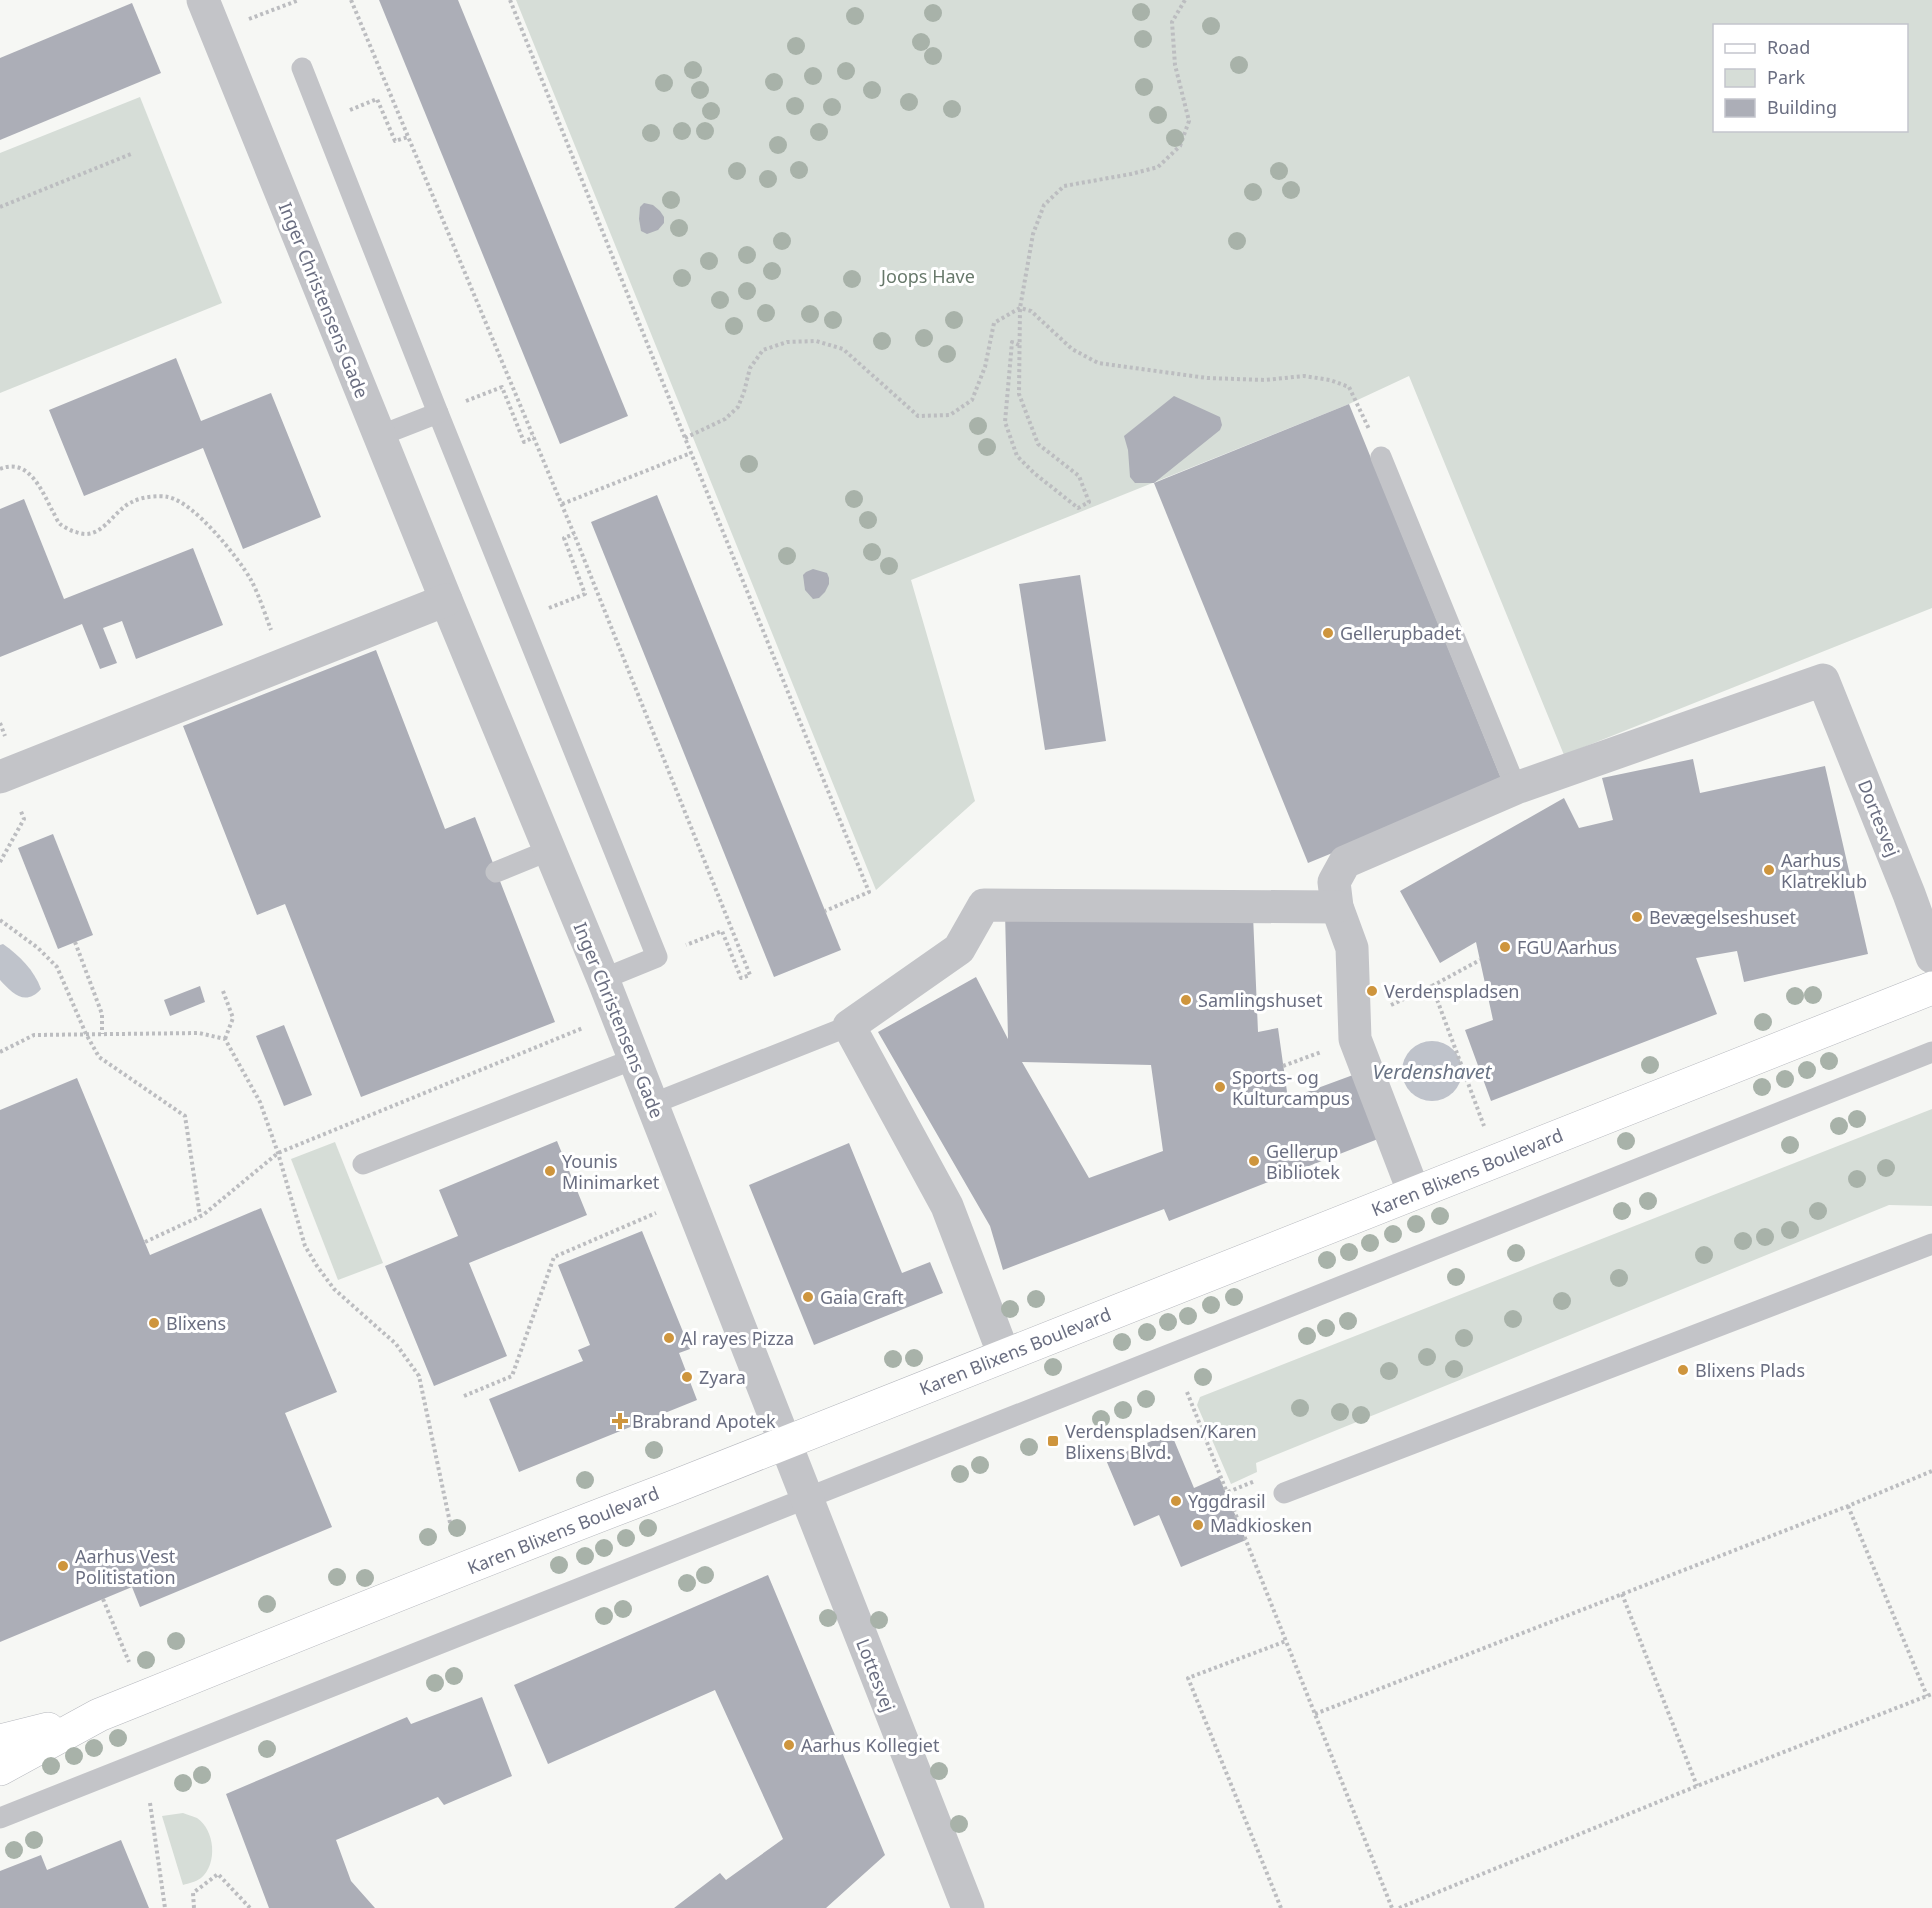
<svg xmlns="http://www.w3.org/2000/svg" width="1932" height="1908" font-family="'Noto Sans',sans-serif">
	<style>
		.green { fill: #d6ddd7; fill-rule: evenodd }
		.water { fill: #bfc3cb }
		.building { fill: #acaeb7; fill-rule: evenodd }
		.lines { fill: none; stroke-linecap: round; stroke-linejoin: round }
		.secondary-casing { stroke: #b5b7bd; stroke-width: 34 }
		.path { stroke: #bcbdc0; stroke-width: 4; stroke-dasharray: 3 3; stroke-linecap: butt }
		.lane { stroke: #c3c4c8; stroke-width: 21 }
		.street { stroke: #c3c4c8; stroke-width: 33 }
		.secondary { stroke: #fff; stroke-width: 33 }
		.tree { fill: #a8b2a9 }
		.poi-dot { fill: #ce953d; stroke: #fff; stroke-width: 2 }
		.labels { text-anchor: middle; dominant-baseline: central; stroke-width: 6; stroke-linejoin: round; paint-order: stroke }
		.park-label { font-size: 18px; fill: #68796b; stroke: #fff }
		.street-label { font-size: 18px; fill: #6a6e81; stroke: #fff }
		.poi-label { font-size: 18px; fill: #6a6e81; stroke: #fff; text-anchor: start }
		.water-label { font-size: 20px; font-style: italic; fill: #6a7485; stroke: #fff }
	</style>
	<rect width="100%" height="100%" fill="#f6f7f4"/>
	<g class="green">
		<path d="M 516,0 L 1932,0 L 1932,608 L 1564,755 L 1409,376 L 1349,404 L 911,580 L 975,801 L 876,890 ZM 1714,26 L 1906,26 L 1906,130 L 1714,130 Z"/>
		<path d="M 140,97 L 222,303 L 0,393 L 0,153 Z"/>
		<path d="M 1932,1109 L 1932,1206 L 1889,1205 L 1256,1463 L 1257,1472 L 1231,1484 L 1197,1405 L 1200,1397 Z"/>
		<path d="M 335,1142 L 383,1263 L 338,1280 L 291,1159 Z"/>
		<path d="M 183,1813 C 187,1815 193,1816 197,1818 C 215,1830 218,1864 201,1878 C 196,1882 189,1883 183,1885 L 162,1816 Z"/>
	</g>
	<g class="water">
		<path d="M 3,944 C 20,956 34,970 41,989 C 25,1007 12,993 0,980 L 0,945 Z"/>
		<circle cx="1432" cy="1071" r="30"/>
	</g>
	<g class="building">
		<path d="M 379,0 L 458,0 L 628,416 L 560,444 Z"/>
		<path d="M 132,3 L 161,73 L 0,140 L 0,58 Z"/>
		<path d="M 644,203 L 653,205 L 660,211 L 664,217 L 664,223 L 658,230 L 647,234 L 641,231 L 639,219 L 640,207 Z"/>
		<path d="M 176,358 L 201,421 L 271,393 L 321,517 L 243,549 L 203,448 L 84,496 L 49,410 Z"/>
		<path d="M 1174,396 L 1220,417 L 1222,425 L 1220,430 L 1154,483 L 1135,483 L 1130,477 L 1128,450 L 1124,436 Z"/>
		<path d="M 1349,404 L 1503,783 L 1308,863 L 1154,483 Z"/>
		<path d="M 657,495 L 841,950 L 774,977 L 591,522 Z"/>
		<path d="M 24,499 L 64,599 L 193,548 L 223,625 L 136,659 L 122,621 L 103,628 L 117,663 L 100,669 L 82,624 L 0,657 L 0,509 Z"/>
		<path d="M 813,569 L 827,573 L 829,578 L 829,584 L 825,592 L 819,598 L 813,599 L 805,590 L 803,575 L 806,572 Z"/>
		<path d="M 1080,575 L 1106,741 L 1045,750 L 1019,584 Z"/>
		<path d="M 376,650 L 445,829 L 475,817 L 555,1022 L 361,1097 L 285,904 L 257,915 L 183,726 Z"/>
		<path d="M 1693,759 L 1700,793 L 1825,766 L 1868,954 L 1744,982 L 1737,951 L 1696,958 L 1717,1014 L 1491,1101 L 1465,1030 L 1493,1020 L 1476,942 L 1440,963 L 1400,891 L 1564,798 L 1579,828 L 1613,820 L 1602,778 Z"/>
		<path d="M 53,834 L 93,935 L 58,949 L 18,848 Z"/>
		<path d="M 1005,912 L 1253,915 L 1258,1032 L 1278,1028 L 1288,1099 L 1353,1075 L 1378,1139 L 1169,1221 L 1164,1209 L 1003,1270 L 990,1226 L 878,1032 L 976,977 L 1008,1039 ZM 1022,1062 L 1151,1065 L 1163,1151 L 1089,1178 Z"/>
		<path d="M 200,986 L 205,1002 L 170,1016 L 164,1000 Z"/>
		<path d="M 284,1025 L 312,1095 L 284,1106 L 256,1036 Z"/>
		<path d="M 77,1078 L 150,1255 L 261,1208 L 337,1392 L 285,1413 L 332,1527 L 140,1607 L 132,1587 L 0,1642 L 0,1110 Z"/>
		<path d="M 557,1141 L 587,1215 L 469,1263 L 507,1356 L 434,1386 L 385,1266 L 458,1236 L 439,1190 Z"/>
		<path d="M 849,1143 L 902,1273 L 930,1262 L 943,1293 L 814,1345 L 749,1185 Z"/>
		<path d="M 642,1231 L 690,1349 L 679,1353 L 697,1400 L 519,1472 L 489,1399 L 583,1361 L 578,1350 L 590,1345 L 558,1265 Z"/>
		<path d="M 1171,1433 L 1194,1488 L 1219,1477 L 1246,1540 L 1181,1567 L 1159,1515 L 1134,1526 L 1106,1460 Z"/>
		<path d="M 768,1575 L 885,1855 L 826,1908 L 674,1908 L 720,1873 L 726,1880 L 783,1839 L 715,1690 L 548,1764 L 514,1685 Z"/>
		<path d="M 482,1697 L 512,1776 L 444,1805 L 438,1797 L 336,1840 L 351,1881 L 375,1908 L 269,1908 L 226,1794 L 407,1717 L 411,1724 Z"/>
		<path d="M 121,1840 L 149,1908 L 0,1908 L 0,1871 L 41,1855 L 47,1870 Z"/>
	</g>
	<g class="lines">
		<g class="secondary-casing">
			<g id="secondary">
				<path d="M 0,1741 L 48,1729"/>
				<path d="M 0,1769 L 99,1715 L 144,1697 C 319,1626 495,1555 671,1488 L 1932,988"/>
			</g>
		</g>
		<g class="path">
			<path d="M 351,0 L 574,534 L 750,975 L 741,978 L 722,931 L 686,945"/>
			<path d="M 510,0 L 685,438 L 869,892 L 825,911"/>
			<path d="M 249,19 L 299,0"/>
			<path d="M 350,110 L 377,99 L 395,141 L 408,137"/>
			<path d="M 0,207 L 131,154"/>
			<path d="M 1019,345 L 1012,342 L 1005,422 L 1017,456 L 1034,473 L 1078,508 L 1089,502 L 1079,476 L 1038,444 L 1019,394 L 1020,308 L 1033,234 L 1044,205 L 1064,186 L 1131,174 L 1158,167 L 1180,146 L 1189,121 L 1175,65 L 1172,22 L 1185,0"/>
			<path d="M 466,401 L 502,387 L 524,442 L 534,437"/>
			<path d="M 685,438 L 725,419 L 738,407 L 744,392 L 750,368 L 763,350 L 787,342 L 816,341 L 843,349 L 918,416 L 950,415 L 972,400 L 985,367 L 994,323 L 1020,308 L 1031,311 L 1072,349 L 1098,363 L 1207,378 L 1265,380 L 1304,376 L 1330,380 L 1349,387 L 1369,429"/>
			<path d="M 0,469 C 29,457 42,491 53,512 C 55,515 57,521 60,524 C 64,527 71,531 76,532 C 102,542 112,511 132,502 C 141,497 158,495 168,497 C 194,502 238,557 251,580 C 259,595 265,614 271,630"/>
			<path d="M 562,504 L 691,453"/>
			<path d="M 549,608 L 585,594 L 564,538 L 574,534"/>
			<path d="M 0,723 L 5,736"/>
			<path d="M 0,862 L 24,819 L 20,809"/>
			<path d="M 0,920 L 38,948 L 57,967 L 86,1034 L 99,1057 L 185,1116 L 200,1216"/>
			<path d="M 75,942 L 102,1014 L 102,1034"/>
			<path d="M 1432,986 L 1480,960"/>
			<path d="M 223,991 L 233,1018 L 225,1039"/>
			<path d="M 1391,1005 L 1432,986 L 1484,1126"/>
			<path d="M 0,1052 L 34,1035 L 199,1033 L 225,1039 L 260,1102 L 278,1153 L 305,1246 L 317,1266 L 334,1289 L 396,1344 L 419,1376 L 452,1532"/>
			<path d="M 1283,1066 L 1321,1052"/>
			<path d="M 145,1242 L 203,1215 L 278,1153 L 583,1028"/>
			<path d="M 1187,1392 L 1392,1908"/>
			<path d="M 464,1396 L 512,1376 L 554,1257 L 656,1213"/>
			<path d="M 1228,1492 L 1255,1481"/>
			<path d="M 1848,1506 L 1927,1696"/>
			<path d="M 1622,1594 L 1697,1786"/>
			<path d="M 103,1599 L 129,1662"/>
			<path d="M 1315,1714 L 1848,1506 L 1932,1471"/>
			<path d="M 150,1803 L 165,1908"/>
			<path d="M 194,1908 L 193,1893 L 218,1874 L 250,1908"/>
			<path d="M 1281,1908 L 1188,1678 L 1286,1641"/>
			<path d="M 1399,1908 L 1697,1786 L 1932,1694"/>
		</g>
		<g class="lane">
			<path d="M 302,68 L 438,413 L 657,957 L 603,979"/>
			<path d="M 379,436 L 438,413"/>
			<path d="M 1381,457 L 1516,788"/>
			<path d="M 496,872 L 550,850"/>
			<path d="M 652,1104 L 849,1026"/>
			<path d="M 363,1164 L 634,1059"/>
			<path d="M 1284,1493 L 1932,1244"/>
			<path d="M 0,1818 L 1932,1052"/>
		</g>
		<g class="street">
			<path d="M 203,0 L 446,600 L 603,979 L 968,1908"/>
			<path d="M 0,777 L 446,600"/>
			<path d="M 1414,1193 L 1355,1039 L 1352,948 L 1337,907 L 1334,882 L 1345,862 L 1516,788 L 1823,680 L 1909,894 L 1932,957"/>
			<path d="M 1004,1355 L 947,1206 L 849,1026 L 959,949 L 984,905 L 1337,907"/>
		</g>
		<use href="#secondary" class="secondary"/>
	</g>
	<g class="tree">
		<circle cx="1141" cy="12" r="9"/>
		<circle cx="933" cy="13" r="9"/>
		<circle cx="855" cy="16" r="9"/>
		<circle cx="1211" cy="26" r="9"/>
		<circle cx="1143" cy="39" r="9"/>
		<circle cx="921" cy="42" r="9"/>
		<circle cx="796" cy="46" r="9"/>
		<circle cx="933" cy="56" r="9"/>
		<circle cx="1239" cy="65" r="9"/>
		<circle cx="693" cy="70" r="9"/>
		<circle cx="846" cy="71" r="9"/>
		<circle cx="813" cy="76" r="9"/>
		<circle cx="774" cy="82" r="9"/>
		<circle cx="664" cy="83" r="9"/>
		<circle cx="1144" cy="87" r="9"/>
		<circle cx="700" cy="90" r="9"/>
		<circle cx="872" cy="90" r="9"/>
		<circle cx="909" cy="102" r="9"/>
		<circle cx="795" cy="106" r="9"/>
		<circle cx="832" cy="107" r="9"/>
		<circle cx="952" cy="109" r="9"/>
		<circle cx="711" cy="111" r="9"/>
		<circle cx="1158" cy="115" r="9"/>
		<circle cx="682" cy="131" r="9"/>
		<circle cx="705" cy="131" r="9"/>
		<circle cx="819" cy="132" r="9"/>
		<circle cx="651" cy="133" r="9"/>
		<circle cx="1175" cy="138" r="9"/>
		<circle cx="778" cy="145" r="9"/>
		<circle cx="799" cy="170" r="9"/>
		<circle cx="737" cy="171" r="9"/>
		<circle cx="1279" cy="171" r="9"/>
		<circle cx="768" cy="179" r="9"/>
		<circle cx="1291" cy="190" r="9"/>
		<circle cx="1253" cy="192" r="9"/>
		<circle cx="671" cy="200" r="9"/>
		<circle cx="679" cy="228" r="9"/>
		<circle cx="782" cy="241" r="9"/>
		<circle cx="1237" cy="241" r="9"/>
		<circle cx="747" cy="255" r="9"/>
		<circle cx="709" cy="261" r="9"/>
		<circle cx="772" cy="271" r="9"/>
		<circle cx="682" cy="278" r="9"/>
		<circle cx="852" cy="279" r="9"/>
		<circle cx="747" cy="291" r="9"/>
		<circle cx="720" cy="300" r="9"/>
		<circle cx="766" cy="313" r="9"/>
		<circle cx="810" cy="314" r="9"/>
		<circle cx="833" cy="320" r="9"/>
		<circle cx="954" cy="320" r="9"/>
		<circle cx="734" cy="326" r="9"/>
		<circle cx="924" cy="338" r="9"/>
		<circle cx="882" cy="341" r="9"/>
		<circle cx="947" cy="354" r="9"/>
		<circle cx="978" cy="426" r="9"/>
		<circle cx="987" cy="447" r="9"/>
		<circle cx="749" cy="464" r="9"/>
		<circle cx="854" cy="499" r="9"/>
		<circle cx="868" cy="520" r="9"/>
		<circle cx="872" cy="552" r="9"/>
		<circle cx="787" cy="556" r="9"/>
		<circle cx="889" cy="566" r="9"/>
		<circle cx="1813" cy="995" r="9"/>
		<circle cx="1795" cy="996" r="9"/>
		<circle cx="1763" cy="1022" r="9"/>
		<circle cx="1829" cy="1061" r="9"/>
		<circle cx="1650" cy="1065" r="9"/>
		<circle cx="1807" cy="1070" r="9"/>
		<circle cx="1785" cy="1079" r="9"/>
		<circle cx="1762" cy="1087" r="9"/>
		<circle cx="1857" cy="1119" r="9"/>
		<circle cx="1839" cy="1126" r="9"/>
		<circle cx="1626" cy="1141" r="9"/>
		<circle cx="1790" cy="1145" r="9"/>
		<circle cx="1886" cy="1168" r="9"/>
		<circle cx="1857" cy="1179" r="9"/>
		<circle cx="1648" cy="1201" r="9"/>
		<circle cx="1622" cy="1211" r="9"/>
		<circle cx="1818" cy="1211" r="9"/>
		<circle cx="1440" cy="1216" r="9"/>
		<circle cx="1416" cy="1224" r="9"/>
		<circle cx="1790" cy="1230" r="9"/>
		<circle cx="1393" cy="1234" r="9"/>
		<circle cx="1765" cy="1237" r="9"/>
		<circle cx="1743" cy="1241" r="9"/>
		<circle cx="1370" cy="1243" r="9"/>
		<circle cx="1349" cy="1252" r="9"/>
		<circle cx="1516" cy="1253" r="9"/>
		<circle cx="1704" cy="1255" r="9"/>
		<circle cx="1327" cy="1260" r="9"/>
		<circle cx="1456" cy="1277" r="9"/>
		<circle cx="1619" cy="1278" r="9"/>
		<circle cx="1234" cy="1297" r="9"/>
		<circle cx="1036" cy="1299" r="9"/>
		<circle cx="1562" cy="1301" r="9"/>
		<circle cx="1211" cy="1305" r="9"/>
		<circle cx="1010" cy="1309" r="9"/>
		<circle cx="1188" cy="1316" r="9"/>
		<circle cx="1513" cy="1319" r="9"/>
		<circle cx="1348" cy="1321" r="9"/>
		<circle cx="1168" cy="1322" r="9"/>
		<circle cx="1326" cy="1328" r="9"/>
		<circle cx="1147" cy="1332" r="9"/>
		<circle cx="1307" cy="1336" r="9"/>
		<circle cx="1464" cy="1338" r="9"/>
		<circle cx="1122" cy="1342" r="9"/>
		<circle cx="1427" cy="1357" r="9"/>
		<circle cx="914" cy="1358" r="9"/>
		<circle cx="893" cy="1359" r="9"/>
		<circle cx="1053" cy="1367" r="9"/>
		<circle cx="1454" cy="1369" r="9"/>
		<circle cx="1389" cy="1371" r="9"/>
		<circle cx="1203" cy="1377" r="9"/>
		<circle cx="1146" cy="1399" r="9"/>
		<circle cx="1300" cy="1408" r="9"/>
		<circle cx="1123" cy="1410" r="9"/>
		<circle cx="1340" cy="1412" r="9"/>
		<circle cx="1361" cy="1415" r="9"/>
		<circle cx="1101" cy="1419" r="9"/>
		<circle cx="1029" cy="1447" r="9"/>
		<circle cx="654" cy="1450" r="9"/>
		<circle cx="980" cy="1465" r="9"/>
		<circle cx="960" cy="1474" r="9"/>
		<circle cx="585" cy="1480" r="9"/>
		<circle cx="457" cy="1528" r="9"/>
		<circle cx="648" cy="1528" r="9"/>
		<circle cx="428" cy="1537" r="9"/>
		<circle cx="626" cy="1538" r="9"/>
		<circle cx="604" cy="1548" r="9"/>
		<circle cx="585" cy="1556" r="9"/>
		<circle cx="559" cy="1565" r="9"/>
		<circle cx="705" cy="1575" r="9"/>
		<circle cx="337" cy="1577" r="9"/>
		<circle cx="365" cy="1578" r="9"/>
		<circle cx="687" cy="1583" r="9"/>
		<circle cx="267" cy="1604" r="9"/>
		<circle cx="623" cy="1609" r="9"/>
		<circle cx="604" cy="1616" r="9"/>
		<circle cx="828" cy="1618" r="9"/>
		<circle cx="879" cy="1620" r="9"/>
		<circle cx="176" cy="1641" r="9"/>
		<circle cx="146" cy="1660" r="9"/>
		<circle cx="454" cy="1676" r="9"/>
		<circle cx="435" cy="1683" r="9"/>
		<circle cx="118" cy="1738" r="9"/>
		<circle cx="94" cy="1748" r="9"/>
		<circle cx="267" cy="1749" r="9"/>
		<circle cx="74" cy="1756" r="9"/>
		<circle cx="51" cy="1766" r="9"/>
		<circle cx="939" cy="1771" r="9"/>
		<circle cx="202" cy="1775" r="9"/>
		<circle cx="183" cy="1783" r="9"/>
		<circle cx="959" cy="1824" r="9"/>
		<circle cx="34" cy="1840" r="9"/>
		<circle cx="14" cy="1850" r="9"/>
	</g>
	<g class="poi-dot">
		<circle cx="1328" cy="633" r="6"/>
		<circle cx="1769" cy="870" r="6"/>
		<circle cx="1637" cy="917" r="6"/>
		<circle cx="1505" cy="947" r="6"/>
		<circle cx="1372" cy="991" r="6"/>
		<circle cx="1186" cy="1000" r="6"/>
		<circle cx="1220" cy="1087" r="6"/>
		<circle cx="1254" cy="1161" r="6"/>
		<circle cx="550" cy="1171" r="6"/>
		<circle cx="808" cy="1297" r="6"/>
		<circle cx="154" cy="1323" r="6"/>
		<circle cx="669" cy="1338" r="6"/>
		<circle cx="1683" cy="1370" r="6"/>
		<circle cx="687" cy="1377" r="6"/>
		<path d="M617 1412h6v6h6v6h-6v6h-6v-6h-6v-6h6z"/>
		<rect x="1047" y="1435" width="12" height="12" rx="3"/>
		<circle cx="1176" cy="1501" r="6"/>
		<circle cx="1198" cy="1525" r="6"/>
		<circle cx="63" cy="1566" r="6"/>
		<circle cx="789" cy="1745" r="6"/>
	</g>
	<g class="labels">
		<g class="park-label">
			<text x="928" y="276">Joops Have</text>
		</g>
		<g class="street-label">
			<text transform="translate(324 300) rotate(68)">Inger Christensens Gade</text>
			<text transform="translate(1879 818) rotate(68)">Dortesvej</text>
			<text transform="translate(619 1020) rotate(68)">Inger Christensens Gade</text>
			<text transform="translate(1467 1172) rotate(-22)">Karen Blixens Boulevard</text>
			<text transform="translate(1015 1351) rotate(-22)">Karen Blixens Boulevard</text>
			<text transform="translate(563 1530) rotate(-22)">Karen Blixens Boulevard</text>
			<text transform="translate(876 1675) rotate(69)">Lottesvej</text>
		</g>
		<g class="poi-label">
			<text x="1340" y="633">Gellerupbadet</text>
			<text x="1781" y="860">Aarhus<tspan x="1781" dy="21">Klatreklub</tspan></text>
			<text x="1649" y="917">Bevægelseshuset</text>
			<text x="1517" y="947">FGU Aarhus</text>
			<text x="1384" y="991">Verdenspladsen</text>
			<text x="1198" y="1000">Samlingshuset</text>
			<text x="1232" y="1077">Sports- og<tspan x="1232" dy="21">Kulturcampus</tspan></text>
			<text x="1266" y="1151">Gellerup<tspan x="1266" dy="21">Bibliotek</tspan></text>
			<text x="562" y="1161">Younis<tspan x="562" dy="21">Minimarket</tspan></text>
			<text x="820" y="1297">Gaia Craft</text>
			<text x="166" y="1323">Blixens</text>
			<text x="681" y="1338">Al rayes Pizza</text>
			<text x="1695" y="1370">Blixens Plads</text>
			<text x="699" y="1377">Zyara</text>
			<text x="632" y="1421">Brabrand Apotek</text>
			<text x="1065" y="1431">Verdenspladsen/Karen<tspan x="1065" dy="21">Blixens Blvd.</tspan></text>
			<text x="1188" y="1501">Yggdrasil</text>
			<text x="1210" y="1525">Madkiosken</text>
			<text x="75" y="1556">Aarhus Vest<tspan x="75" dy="21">Politistation</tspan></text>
			<text x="801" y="1745">Aarhus Kollegiet</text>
		</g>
		<g class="water-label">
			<text x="1432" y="1071">Verdenshavet</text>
		</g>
	</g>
	<rect x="1713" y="24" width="195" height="108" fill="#ffffff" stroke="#c3c5cd" stroke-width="1.5"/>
	<rect x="1725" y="44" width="30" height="9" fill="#ffffff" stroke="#c3c5cd" stroke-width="1.5"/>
	<text x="1767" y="54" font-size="18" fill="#6a6e81">Road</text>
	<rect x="1725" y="69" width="30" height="18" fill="#d6ddd7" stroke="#c3c5cd" stroke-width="1.5"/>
	<text x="1767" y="84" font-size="18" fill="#6a6e81">Park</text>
	<rect x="1725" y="99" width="30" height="18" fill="#acaeb7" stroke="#c3c5cd" stroke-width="1.5"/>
	<text x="1767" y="114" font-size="18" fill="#6a6e81">Building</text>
</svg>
